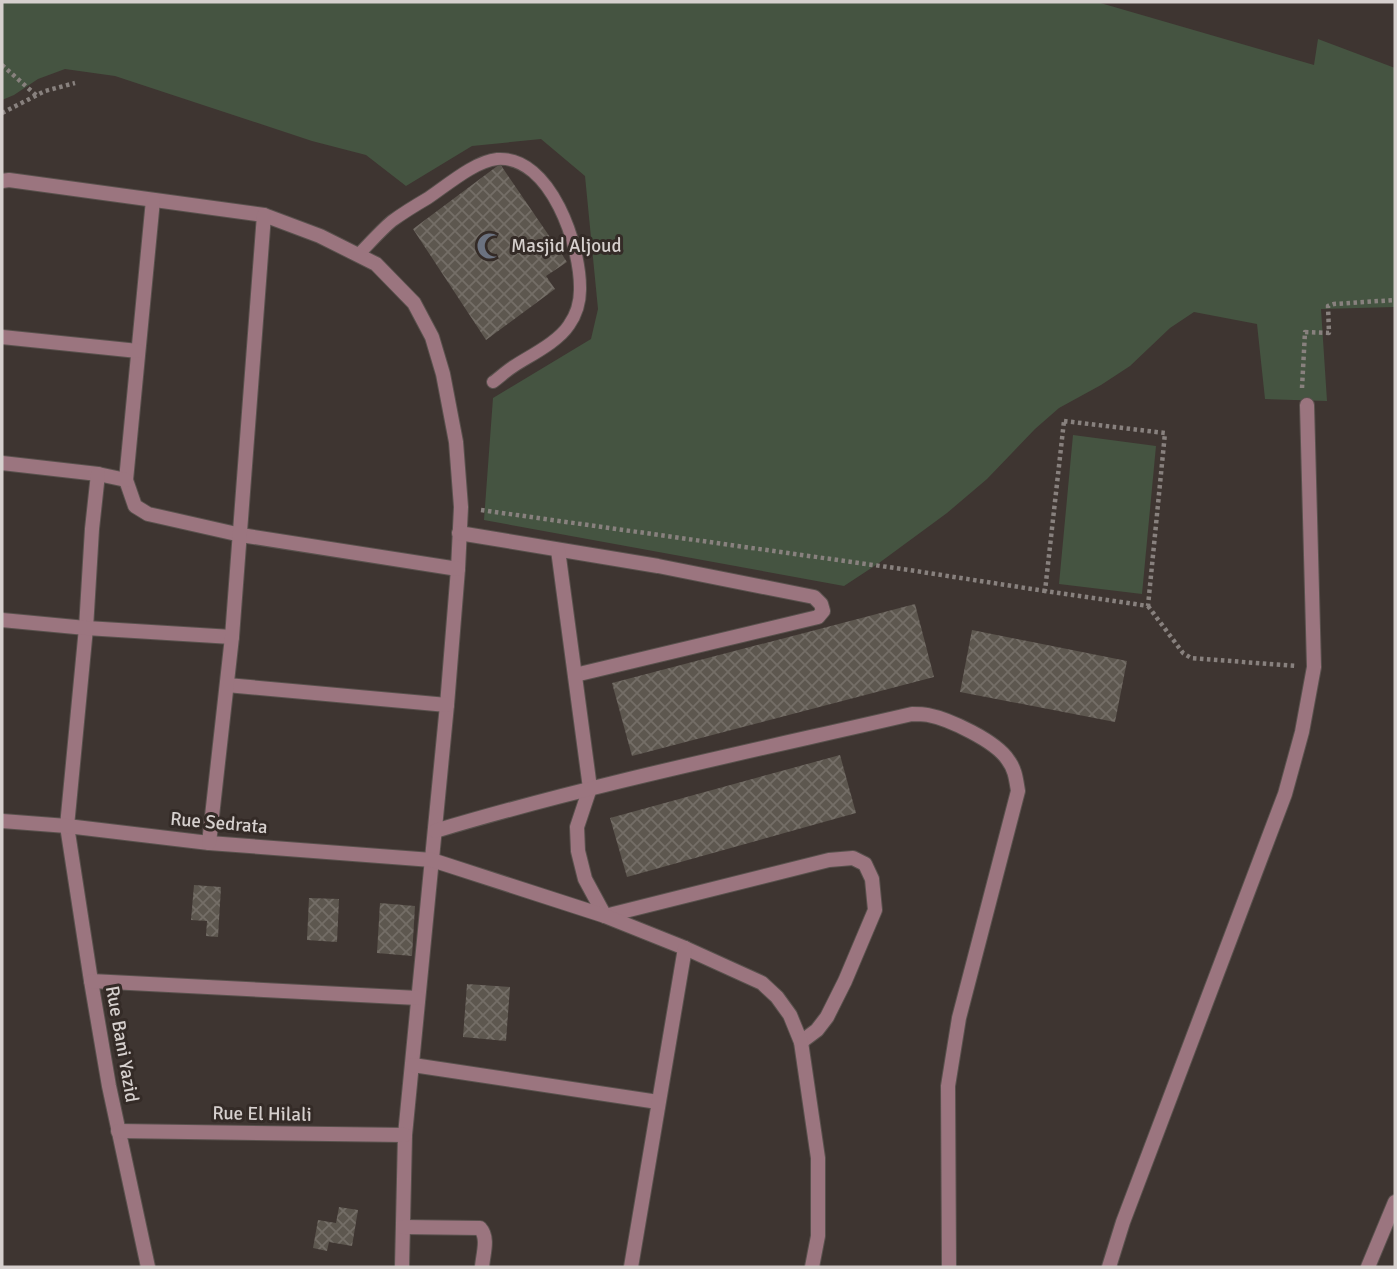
<svg xmlns="http://www.w3.org/2000/svg" width="1397" height="1269" font-family="Signika,sans-serif">
	<style>
		.grass { fill: #455441 }
		.building { fill: url(#building-cross-hatch) }
		.lines { fill: none; stroke-linecap: round; stroke-linejoin: round }
		.service-casing { stroke: #59514d; stroke-width: 14 }
		.minor-casing { stroke: #59514d; stroke-width: 16 }
		.path { stroke: #88817e; stroke-width: 4.5; stroke-dasharray: 3.5 3.5; stroke-linecap: butt }
		.service { stroke: #9b757f; stroke-width: 12 }
		.minor { stroke: #9b757f; stroke-width: 14 }
		.labels { text-anchor: middle; dominant-baseline: central; stroke-width: 6; stroke-linejoin: round; paint-order: stroke }
		.poi-label { font-size: 19px; fill: #d6d0ce; stroke: #342b27; text-anchor: start }
		.street-label { font-size: 19px; fill: #d6d0ce; stroke: #342b27 }
	</style>
	<defs>
		<pattern id="building-cross-hatch" width="8" height="8" patternUnits="userSpaceOnUse" patternTransform="scale(1.75)"><rect width="8" height="8" fill="#5d574f"/><path d="M0 0l8 8M0 8l8-8" fill="none" stroke="#746e67"/></pattern>
	</defs>
	<rect width="100%" height="100%" fill="#3e3531"/>
	<g class="grass">
		<path d="M 2,2 L 1097,2 L 1314,65 L 1318,39 L 1395,68 L 1395,307 L 1321,309 L 1327,401 L 1265,399 L 1257,324 L 1194,312 L 1170,328 L 1130,366 L 1101,385 L 1059,408 L 1035,429 L 987,479 L 947,513 L 879,563 L 844,586 L 484,520 L 493,398 L 591,339 L 598,309 L 585,176 L 541,139 L 472,146 L 406,186 L 366,155 L 312,141 L 115,76 L 65,69 L 38,79 L 14,95 L 2,100 Z"/>
		<path d="M 1073,435 L 1156,446 L 1142,594 L 1059,584 Z"/>
	</g>
	<g class="building">
		<path d="M 500,164 L 567,262 L 546,276 L 555,289 L 486,340 L 413,229 Z"/>
		<path d="M 915,604 L 934,677 L 632,756 L 612,683 Z"/>
		<path d="M 972,630 L 1127,661 L 1115,722 L 960,692 Z"/>
		<path d="M 840,755 L 856,813 L 627,877 L 610,818 Z"/>
		<path d="M 194,885 L 221,887 L 218,937 L 206,936 L 207,921 L 191,920 Z"/>
		<path d="M 309,898 L 339,899 L 337,942 L 307,940 Z"/>
		<path d="M 380,903 L 415,906 L 412,956 L 377,953 Z"/>
		<path d="M 467,984 L 510,987 L 506,1041 L 463,1037 Z"/>
		<path d="M 339,1207 L 358,1210 L 352,1246 L 329,1242 L 327,1251 L 313,1248 L 318,1220 L 336,1223 Z"/>
	</g>
	<g class="lines">
		<g class="service-casing">
			<path id="service" d="M 358,255 C 369,244 380,231 392,221 C 403,213 416,205 428,198 C 446,186 475,161 497,159 C 551,155 581,247 580,290 C 580,302 576,315 569,325 C 558,342 531,355 514,366 C 506,371 500,377 493,382"/>
		</g>
		<g class="minor-casing">
			<g id="minor">
				<path d="M 2,181 L 9,180 L 264,215 L 320,236 L 376,264 L 414,303 L 432,337 L 443,374 L 456,442 L 461,507 L 458,569 L 447,705 L 405,1135 L 402,1267"/>
				<path d="M 153,200 L 126,480 L 135,506 L 148,514 L 241,535 L 458,569"/>
				<path d="M 2,337 L 138,351"/>
				<path d="M 2,463 L 98,474 L 126,480"/>
				<path d="M 98,474 L 92,529 L 86,628 L 67,826 L 91,981 L 109,1086 L 148,1267"/>
				<path d="M 459,533 L 658,566 L 814,597 L 821,604 L 823,611 L 818,617 L 575,675"/>
				<path d="M 558,550 L 590,788 L 577,827 L 578,851 L 585,879 L 605,916 L 829,860 L 853,858 L 865,864 L 872,879 L 875,910 L 845,981 L 827,1017 L 817,1030 L 801,1042"/>
				<path d="M 2,620 L 86,628 L 232,637"/>
				<path d="M 227,685 L 447,705"/>
				<path d="M 2,821 L 67,826 L 209,843 L 432,860 L 605,916 L 685,948 L 762,983 L 777,997 L 790,1015 L 801,1042 L 818,1158 L 818,1236 L 812,1267"/>
				<path d="M 435,831 C 592,784 752,751 912,714 C 917,714 923,714 928,715 C 949,719 996,741 1008,760 C 1015,769 1016,779 1018,791 L 959,1018 L 948,1086 L 949,1267"/>
				<path d="M 209,843 L 232,637 L 264,215"/>
				<path d="M 91,981 L 418,998"/>
				<path d="M 413,1065 L 658,1102"/>
				<path d="M 118,1131 L 405,1135"/>
				<path d="M 403,1227 L 480,1228 C 489,1238 483,1254 482,1267"/>
				<path d="M 631,1267 L 685,948"/>
				<path d="M 1109,1267 L 1123,1222 L 1285,794 L 1302,732 L 1314,667 L 1307,405"/>
				<path d="M 1368,1267 L 1395,1202"/>
			</g>
		</g>
		<g class="path">
			<path d="M 2,65 L 37,96"/>
			<path d="M 2,113 L 45,91 L 75,83"/>
			<path d="M 1302,388 L 1305,332 L 1329,333 L 1328,306 L 1334,304 L 1395,300"/>
			<path d="M 1064,421 L 1165,433 L 1148,606 L 1045,591 Z"/>
			<path d="M 481,510 L 909,570 L 1045,591"/>
			<path d="M 1148,606 L 1183,653 L 1191,658 L 1296,666"/>
		</g>
		<use href="#service" class="service"/>
		<use href="#minor" class="minor"/>
	</g>
	<defs>
		<g id="mosque-bare" transform="scale(2.1)"><path d="M3.5-4.9A6 6 0 1 0 3.5 4.9A5 5 0 1 1 3.5-4.9Z" fill="#6b7280" stroke="#342b27" stroke-width="2.5" paint-order="stroke"/></g>
	</defs>
	<g fill-rule="evenodd">
		<use href="#mosque-bare" x="490" y="246"/>
	</g>
	<g class="labels">
		<g class="poi-label">
			<text x="511" y="246">Masjid Aljoud</text>
		</g>
		<g class="street-label">
			<text transform="translate(219 823) rotate(5)">Rue Sedrata</text>
			<text transform="translate(122 1044) rotate(80)">Rue Bani Yazid</text>
			<text transform="translate(262 1114) rotate(1)">Rue El Hilali</text>
		</g>
	</g>
	<rect width="1397" height="1269" fill="none" stroke="#d6d0ce" stroke-width="7"/>
</svg>
